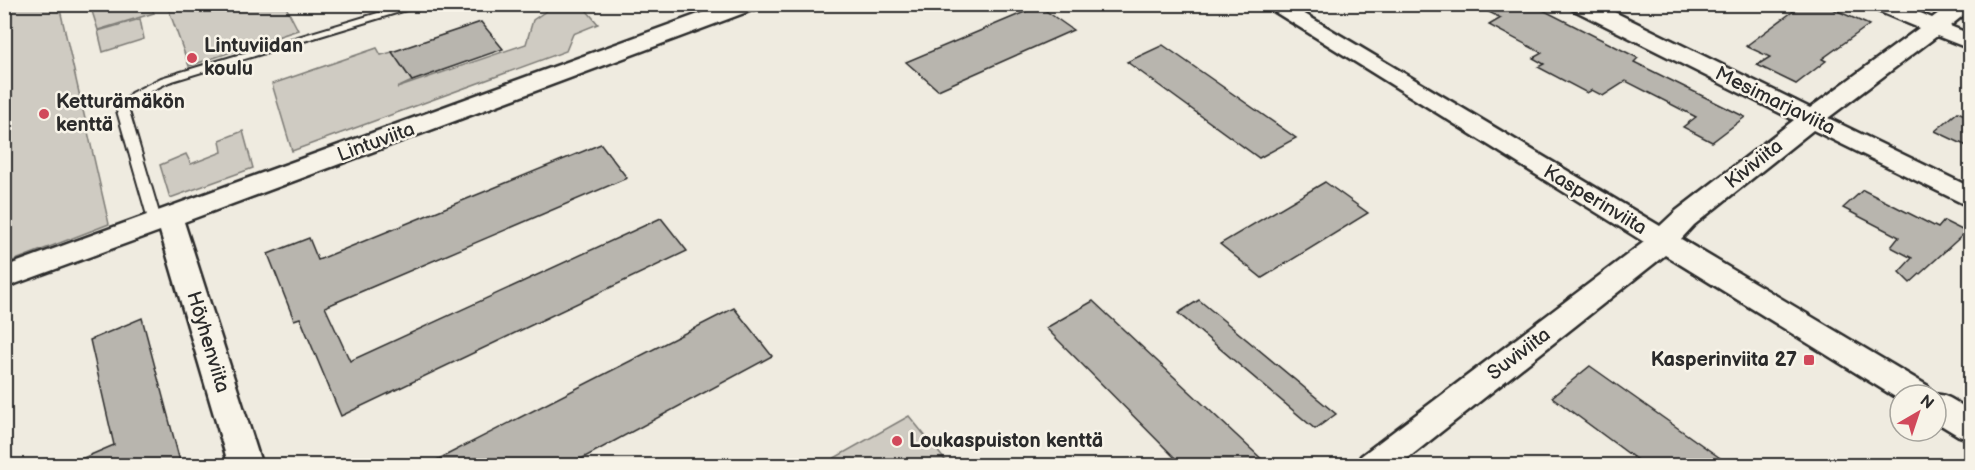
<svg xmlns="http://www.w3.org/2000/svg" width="1975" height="470" font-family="'Balsamiq Sans',sans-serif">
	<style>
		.green { fill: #cfcbc2; stroke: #7d7b76; stroke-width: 1.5 }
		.building { fill: #b8b5ae; stroke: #2b2b2b; stroke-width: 1.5 }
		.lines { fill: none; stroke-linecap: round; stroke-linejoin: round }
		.service-casing { stroke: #2b2b2b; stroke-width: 4 }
		.minor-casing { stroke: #2b2b2b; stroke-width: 5 }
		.service { fill: #f7f3e8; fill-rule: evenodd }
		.minor { fill: #f7f3e8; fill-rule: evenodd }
		.poi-dot { fill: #d1495b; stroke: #f7f3e8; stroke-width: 2 }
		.labels { text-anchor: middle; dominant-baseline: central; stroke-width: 5; stroke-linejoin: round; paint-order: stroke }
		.poi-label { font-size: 20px; font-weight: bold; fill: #2b2b2b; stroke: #f7f3e8; text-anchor: start }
		.street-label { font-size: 20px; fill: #2b2b2b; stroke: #f7f3e8 }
	</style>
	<rect width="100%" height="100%" fill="#efebe0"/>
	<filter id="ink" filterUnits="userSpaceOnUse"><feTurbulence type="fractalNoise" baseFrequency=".0167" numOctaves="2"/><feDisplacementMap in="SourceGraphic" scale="12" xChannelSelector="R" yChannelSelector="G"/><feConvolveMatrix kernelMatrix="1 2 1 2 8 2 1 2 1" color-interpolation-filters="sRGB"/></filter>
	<g filter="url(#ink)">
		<g class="green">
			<path d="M 5,4 L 59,5 L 109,224 L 5,264 Z"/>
			<path d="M 90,5 L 150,5 L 154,13 L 98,30 Z"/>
			<path d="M 167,5 L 285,5 L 298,30 L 189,66 Z"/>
			<path d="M 555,5 L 582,5 L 598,24 L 573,34 L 566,51 L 292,151 L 272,84 L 377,48 L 381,55 L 392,52 L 412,81 L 397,88 L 526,44 L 533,20 Z"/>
			<path d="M 140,19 L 144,39 L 103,52 L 98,31 Z"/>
			<path d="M 243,131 L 253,168 L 170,198 L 160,165 L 186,154 L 191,164 L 222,152 L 220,140 Z"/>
			<path d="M 909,416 L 949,465 L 822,465 Z"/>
		</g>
		<g class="building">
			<path d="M 1473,4 L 1531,4 L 1638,58 L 1634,62 L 1745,117 L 1712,142 L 1683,127 L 1696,117 L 1626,81 L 1603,96 L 1592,90 L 1587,93 L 1538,67 L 1544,64 L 1533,58 L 1542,53 L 1489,25 L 1501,18 Z"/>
			<path d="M 1803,4 L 1822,4 L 1869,25 L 1822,59 L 1826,61 L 1796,84 L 1757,65 L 1770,57 L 1746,46 Z"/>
			<path d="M 1039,6 L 1073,30 L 938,90 L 906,62 Z"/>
			<path d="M 481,22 L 503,49 L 412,81 L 392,52 Z"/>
			<path d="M 1163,45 L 1296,138 L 1259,158 L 1127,62 Z"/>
			<path d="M 1958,112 L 1971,118 L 1971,148 L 1935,131 Z"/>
			<path d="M 601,144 L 627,178 L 325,307 L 350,361 L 661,218 L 687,251 L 341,416 L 300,318 L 294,320 L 268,254 L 309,238 L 318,260 Z"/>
			<path d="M 1325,182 L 1368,213 L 1262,278 L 1220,244 Z"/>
			<path d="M 1863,190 L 1938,228 L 1944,221 L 1966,232 L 1910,283 L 1899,272 L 1912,258 L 1891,247 L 1899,237 L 1843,208 Z"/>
			<path d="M 1199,300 L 1336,414 L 1315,429 L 1178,313 Z"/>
			<path d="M 1093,301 L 1268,465 L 1182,465 L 1046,328 Z"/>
			<path d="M 734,308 L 772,356 L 570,465 L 427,465 Z"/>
			<path d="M 142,318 L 181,465 L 67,465 L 114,445 L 90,340 Z"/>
			<path d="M 1590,366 L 1730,465 L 1644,465 L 1552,397 Z"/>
		</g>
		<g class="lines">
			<g class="service-casing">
				<path id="service" d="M 408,4 L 426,4 L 169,82 L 145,94 L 135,102 L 129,111 L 162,223 L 160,226 L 150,226 L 117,111 L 131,93 L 161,78 Z"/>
			</g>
			<g class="minor-casing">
				<g id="minor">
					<path d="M 726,4 L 757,4 L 755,9 L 184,222 L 262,466 L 229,466 L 160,231 L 4,288 L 4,267 Z"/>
					<path d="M 1262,4 L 1288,4 L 1660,226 L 1676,211 L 1794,120 L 1572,9 L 1570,4 L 1598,4 L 1810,108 L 1919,28 L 1873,9 L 1871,4 L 1900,4 L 1932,18 L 1951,4 L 1970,4 L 1970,10 L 1950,26 L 1970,34 L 1970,49 L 1937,36 L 1828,118 L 1970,187 L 1970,207 L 1813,130 L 1694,225 L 1681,239 L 1928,386 L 1932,395 C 1945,392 1959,404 1970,411 L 1970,440 L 1959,436 L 1936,422 L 1936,395 L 1900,395 L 1900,400 L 1665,255 L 1398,466 L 1357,466 L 1361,456 L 1644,242 Z"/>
				</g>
			</g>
			<use href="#service" class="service"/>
			<use href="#minor" class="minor"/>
		</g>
	</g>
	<g class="poi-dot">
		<circle cx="192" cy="58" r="6"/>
		<circle cx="44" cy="114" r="6"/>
		<rect x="1803" y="354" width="12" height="12" rx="3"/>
		<circle cx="897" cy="441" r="6"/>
	</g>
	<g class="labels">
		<g class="poi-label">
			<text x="204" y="46">Lintuviidan<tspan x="204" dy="23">koulu</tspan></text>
			<text x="56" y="102">Ketturämäkön<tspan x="56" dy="23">kenttä</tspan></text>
			<text x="1797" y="360" text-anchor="end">Kasperinviita 27</text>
			<text x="909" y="441">Loukaspuiston kenttä</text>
		</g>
		<g class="street-label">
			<text transform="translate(1775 101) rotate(26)">Mesimarjaviita</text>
			<text transform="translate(376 142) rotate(-20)">Lintuviita</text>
			<text transform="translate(1754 164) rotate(-38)">Kiviviita</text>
			<text transform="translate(1595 200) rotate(31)">Kasperinviita</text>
			<text transform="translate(208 342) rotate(73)">Höyhenviita</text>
			<text transform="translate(1519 354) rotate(-37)">Suviviita</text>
		</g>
	</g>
	<rect width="1975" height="470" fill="none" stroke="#f7f3e8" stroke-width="24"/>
	<rect x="12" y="12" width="1951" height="446" fill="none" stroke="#2b2b2b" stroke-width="2" filter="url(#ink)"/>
	<g transform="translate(1918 413) rotate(39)"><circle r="28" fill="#f7f3e8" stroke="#a5a39c" stroke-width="1.5"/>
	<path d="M0-4.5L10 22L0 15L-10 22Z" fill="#d1495b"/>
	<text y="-9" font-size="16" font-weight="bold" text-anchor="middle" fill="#2b2b2b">N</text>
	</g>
</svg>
